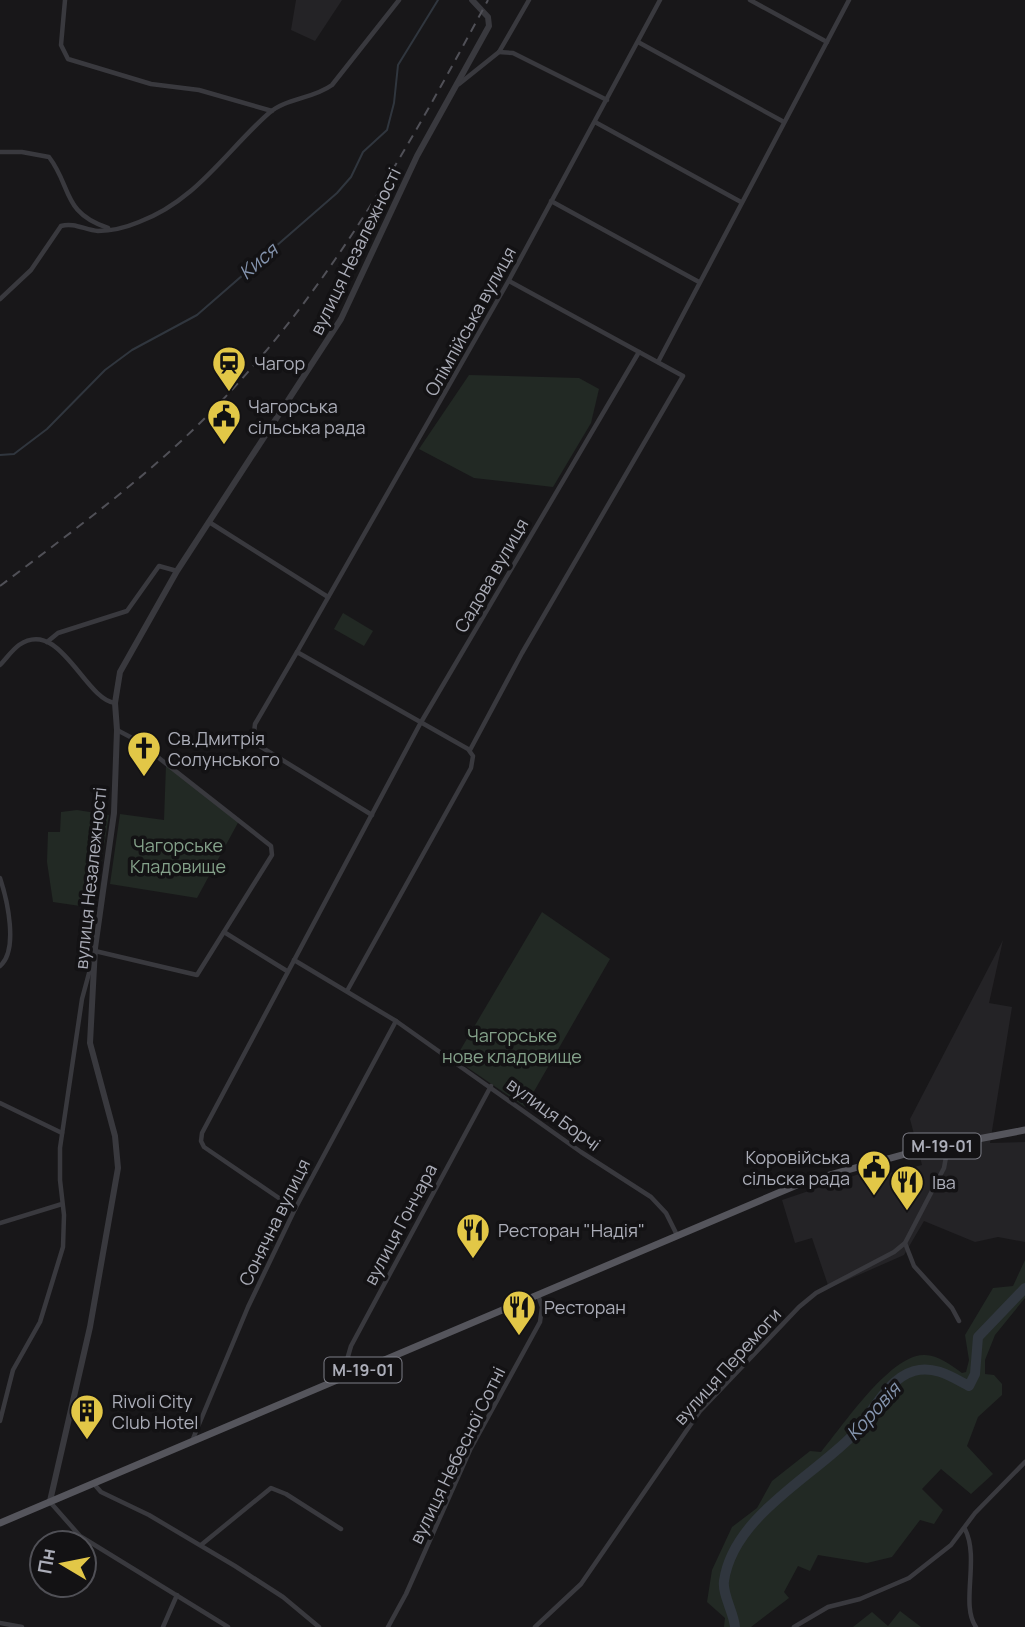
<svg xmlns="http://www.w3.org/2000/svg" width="1025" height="1627" font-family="Manrope,sans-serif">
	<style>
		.built { fill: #242326 }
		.green { fill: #222924 }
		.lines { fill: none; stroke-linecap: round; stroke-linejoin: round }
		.stream { stroke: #30363e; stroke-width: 2 }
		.river { stroke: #30363e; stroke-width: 10 }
		.minor { stroke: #39393e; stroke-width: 4.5 }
		.tertiary { stroke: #39393e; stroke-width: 6 }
		.primary { stroke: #55555c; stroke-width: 7 }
		.rail { stroke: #505057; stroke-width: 2; stroke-dasharray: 9 7; stroke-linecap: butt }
		.labels { text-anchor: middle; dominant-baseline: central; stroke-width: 7; stroke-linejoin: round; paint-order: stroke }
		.shield { fill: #131214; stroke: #7d7e87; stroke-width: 2 }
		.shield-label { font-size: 16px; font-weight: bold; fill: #abadb8 }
		.street-label { font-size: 18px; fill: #abadb8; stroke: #131214 }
		.poi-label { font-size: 18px; fill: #abadb8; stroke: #131214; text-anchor: start }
		.park-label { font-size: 18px; fill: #84a18a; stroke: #131214 }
		.water-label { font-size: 19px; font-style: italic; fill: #8595af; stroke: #131214 }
	</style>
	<rect width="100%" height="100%" fill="#181719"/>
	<g class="built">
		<path d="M 296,0 L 342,0 L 315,41 L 291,30 Z"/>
		<path d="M 1003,940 L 989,1003 L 1012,1007 L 990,1143 L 1025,1142 L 1025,1242 L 998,1237 L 975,1242 L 924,1221 L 904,1255 L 829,1288 L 812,1238 L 795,1243 L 782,1200 L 859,1174 L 861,1180 L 922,1165 L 910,1119 Z"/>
	</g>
	<g class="green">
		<path d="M 469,375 L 579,378 L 599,389 L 591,423 L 553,487 L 474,478 L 419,449 Z"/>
		<path d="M 343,613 L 373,631 L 364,646 L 334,629 Z"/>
		<path d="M 166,765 L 240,819 L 197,898 L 110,884 L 120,814 L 164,820 Z"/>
		<path d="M 77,810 L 109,815 L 94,908 L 53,902 L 47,862 L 48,832 L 60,832 L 61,812 Z"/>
		<path d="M 542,912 L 610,959 L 525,1107 L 455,1059 Z"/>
		<path d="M 1025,1260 L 1025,1298 L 995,1335 L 985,1360 L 985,1374 L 994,1375 L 1002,1384 L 1002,1395 L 978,1417 L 967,1446 L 993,1474 L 971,1494 L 941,1469 L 922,1489 L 943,1510 L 934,1524 L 920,1520 L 892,1557 L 867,1563 L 818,1555 L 810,1571 L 798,1566 L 784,1592 L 789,1598 L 751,1627 L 724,1627 L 725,1618 L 707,1602 L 712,1570 L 732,1527 L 757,1508 L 772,1481 L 810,1451 L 821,1452 C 842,1427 889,1356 923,1355 C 937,1354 951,1365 962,1373 L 966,1372 L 969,1360 L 965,1335 L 993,1288 L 1013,1286 Z"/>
		<path d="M 900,1611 L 921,1627 L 853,1627 L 872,1612 L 888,1626 Z"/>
	</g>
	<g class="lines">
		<path class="stream" d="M 0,455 L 14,454 L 47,429 L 105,370 L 132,350 L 197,315 L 337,193 L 351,177 L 363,152 L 387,130 L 394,103 L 398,65 L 438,0"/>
		<path class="river" d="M 735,1627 C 734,1613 722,1594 724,1581 C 733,1517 812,1477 852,1436 C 871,1416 886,1379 914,1371 C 934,1365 952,1377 969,1386 L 975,1374 L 978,1337 L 1025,1288"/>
		<g class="minor">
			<path d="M 65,0 L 61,45 L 68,59 L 151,84 L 199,90 L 272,111"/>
			<path d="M 750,0 L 827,42"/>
			<path d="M 638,42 L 784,122"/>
			<path d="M 499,52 L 513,53 L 607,100"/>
			<path d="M 459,84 L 499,52 L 529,0"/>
			<path d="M 595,122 L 741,202"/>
			<path d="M 0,152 L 22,152 L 49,157 C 72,187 62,213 108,228"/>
			<path d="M 551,201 L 699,282"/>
			<path d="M 0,299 L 31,270 L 61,226 C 74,222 85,230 98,231 C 111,231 127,227 139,222 C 196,201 226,151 269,113 C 286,98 313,99 332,85 L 399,0"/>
			<path d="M 658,362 L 849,0"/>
			<path d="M 209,522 L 328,597"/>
			<path d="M 47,642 L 58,633 L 127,611 L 159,566 L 177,571"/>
			<path d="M 297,652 L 509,280 L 660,0"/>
			<path d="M 0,665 C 6,659 12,650 19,645 C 60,617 84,699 115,703"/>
			<path d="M 470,750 L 522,653 L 683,376 L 509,281"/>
			<path d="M 0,878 C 7,899 19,950 0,966"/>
			<path d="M 224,932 L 287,971"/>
			<path d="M 95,951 L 197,975 L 272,855 L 271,846 L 136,740 L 117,730"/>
			<path d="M 294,960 L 396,1021 L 581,1152 L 651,1197 L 666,1213 L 677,1235"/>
			<path d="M 347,991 L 471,768 L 473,756 L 468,749 L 297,652 L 255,724 L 253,742 L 372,815"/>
			<path d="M 0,1103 L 62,1133"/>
			<path d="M 295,1209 L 204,1147 L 201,1141 L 202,1133 L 420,724 L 639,352"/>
			<path d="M 0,1223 L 62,1204"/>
			<path d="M 905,1243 L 914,1266 L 952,1308 L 959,1321"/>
			<path d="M 342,1377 L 351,1346 L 491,1086"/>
			<path d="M 0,1421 L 13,1370 L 40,1322 L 63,1247 L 64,1215 L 60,1180 L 60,1148 L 82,999 L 92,962"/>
			<path d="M 192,1441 L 248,1307 L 295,1209 L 396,1021"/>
			<path d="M 94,1484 L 101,1492 L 149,1515 L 235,1566 L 283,1597 L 319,1627"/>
			<path d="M 50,1502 L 80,1536 L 228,1627"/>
			<path d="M 965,1529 C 980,1559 960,1605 976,1627"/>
			<path d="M 201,1545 L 271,1488 L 286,1494 L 341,1529"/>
			<path d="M 0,1623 L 22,1627"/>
			<path d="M 163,1627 L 177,1595"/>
			<path d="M 388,1627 L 406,1594 L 470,1450 L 540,1322 L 542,1307 L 538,1295"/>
			<path d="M 535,1627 L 581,1584 L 700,1411 L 799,1307 L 816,1293 L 894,1252 L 905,1243 L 944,1168 L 948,1146"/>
			<path d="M 794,1627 L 828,1607 L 860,1599 L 909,1578 L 951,1545 L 975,1513 L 1025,1462"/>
		</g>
		<path class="tertiary" d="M 50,1501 L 90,1327 L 118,1168 L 115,1136 L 90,1043 L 95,948 L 114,813 L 117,730 L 115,703 L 120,672 L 177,571 L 341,319 L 417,156 L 489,26 L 488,17 L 472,0"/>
		<path class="primary" d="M 0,1523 L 804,1182 L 920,1150 L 1025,1130"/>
		<path class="rail" d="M 0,586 C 70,533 142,481 204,419 C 326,297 407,150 488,0"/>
	</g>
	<defs>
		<g id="station-pin" transform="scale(1.75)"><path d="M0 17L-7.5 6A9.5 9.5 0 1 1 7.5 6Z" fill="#e2c747" stroke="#131214"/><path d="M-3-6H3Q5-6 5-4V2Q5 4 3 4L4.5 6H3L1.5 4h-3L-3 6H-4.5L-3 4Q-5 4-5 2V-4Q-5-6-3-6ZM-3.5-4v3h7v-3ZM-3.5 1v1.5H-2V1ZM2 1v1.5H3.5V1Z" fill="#111"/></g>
		<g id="civic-pin" transform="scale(1.75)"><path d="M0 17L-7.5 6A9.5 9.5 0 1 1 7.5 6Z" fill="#e2c747" stroke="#131214"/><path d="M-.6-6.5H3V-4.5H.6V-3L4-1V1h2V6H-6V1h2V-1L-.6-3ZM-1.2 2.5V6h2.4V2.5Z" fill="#111"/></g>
		<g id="church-pin" transform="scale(1.75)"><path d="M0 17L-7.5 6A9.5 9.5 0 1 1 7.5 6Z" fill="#e2c747" stroke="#131214"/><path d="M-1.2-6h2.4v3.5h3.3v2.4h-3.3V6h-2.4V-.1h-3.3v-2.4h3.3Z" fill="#111"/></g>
		<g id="restaurant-pin" transform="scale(1.75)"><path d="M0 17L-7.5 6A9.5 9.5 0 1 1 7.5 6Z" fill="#e2c747" stroke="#131214"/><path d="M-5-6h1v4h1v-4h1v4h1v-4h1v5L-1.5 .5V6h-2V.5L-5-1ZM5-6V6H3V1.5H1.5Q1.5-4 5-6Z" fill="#111"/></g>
		<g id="building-pin" transform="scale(1.75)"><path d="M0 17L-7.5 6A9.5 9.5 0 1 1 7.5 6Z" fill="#e2c747" stroke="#131214"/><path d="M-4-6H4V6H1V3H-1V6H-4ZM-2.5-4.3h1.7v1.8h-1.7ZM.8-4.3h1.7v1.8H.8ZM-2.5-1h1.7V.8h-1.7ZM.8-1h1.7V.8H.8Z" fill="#111"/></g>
	</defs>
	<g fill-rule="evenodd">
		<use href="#station-pin" x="229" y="363"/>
		<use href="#civic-pin" x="224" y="416"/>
		<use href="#church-pin" x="144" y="748"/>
		<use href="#civic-pin" x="874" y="1167"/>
		<use href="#restaurant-pin" x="907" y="1182"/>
		<use href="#restaurant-pin" x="473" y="1230"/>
		<use href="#restaurant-pin" x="519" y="1307"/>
		<use href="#building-pin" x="87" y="1411"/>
	</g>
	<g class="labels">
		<g class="shield">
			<rect x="903.5" y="1133.5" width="77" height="25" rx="5"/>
			<rect x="324.5" y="1357.5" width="77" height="25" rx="5"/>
		</g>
		<g class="shield-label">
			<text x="942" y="1146">М-19-01</text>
			<text x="363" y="1370">М-19-01</text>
		</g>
		<g class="street-label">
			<text transform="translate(355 251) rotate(-64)">вулиця Незалежності</text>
			<text transform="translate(470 321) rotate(-61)">Олімпійська вулиця</text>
			<text transform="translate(491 575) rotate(-60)">Садова вулиця</text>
			<text transform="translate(90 878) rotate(-84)">вулиця Незалежності</text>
			<text transform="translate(554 1114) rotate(36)">вулиця Борчі</text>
			<text transform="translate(274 1222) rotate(-64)">Сонячна вулиця</text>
			<text transform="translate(400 1224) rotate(-62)">вулиця Гончара</text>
			<text transform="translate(727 1366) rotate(-48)">вулиця Перемоги</text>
			<text transform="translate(457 1455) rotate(-64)">вулиця Небесної Сотні</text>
		</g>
		<g class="poi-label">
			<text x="254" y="363">Чагор</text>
			<text x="248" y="406">Чагорська<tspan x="248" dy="21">сільська рада</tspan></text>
			<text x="168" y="738">Св.Дмитрія<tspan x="168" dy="21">Солунського</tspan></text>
			<text x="850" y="1157" text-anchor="end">Коровійська<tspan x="850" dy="21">сільска рада</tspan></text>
			<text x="932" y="1182">Іва</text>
			<text x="498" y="1230">Ресторан "Надія"</text>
			<text x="544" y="1307">Ресторан</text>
			<text x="112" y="1401">Rivoli Сity<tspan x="112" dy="21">Сlub Hotel</tspan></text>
		</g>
		<g class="park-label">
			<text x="178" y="845">Чагорське<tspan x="178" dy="21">Кладовище</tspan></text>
			<text x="512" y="1035">Чагорське<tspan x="512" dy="21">нове кладовище</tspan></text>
		</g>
		<g class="water-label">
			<text transform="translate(258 261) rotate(-41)">Кися</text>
			<text transform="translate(873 1411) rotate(-48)">Коровія</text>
		</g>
	</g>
	<g transform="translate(63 1564) rotate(280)"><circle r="33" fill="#131214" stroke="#505056" stroke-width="2"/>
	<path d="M0-5L12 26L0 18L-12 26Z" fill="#e2c747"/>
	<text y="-10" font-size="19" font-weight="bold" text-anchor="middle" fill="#abadb8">Пн</text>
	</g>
</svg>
